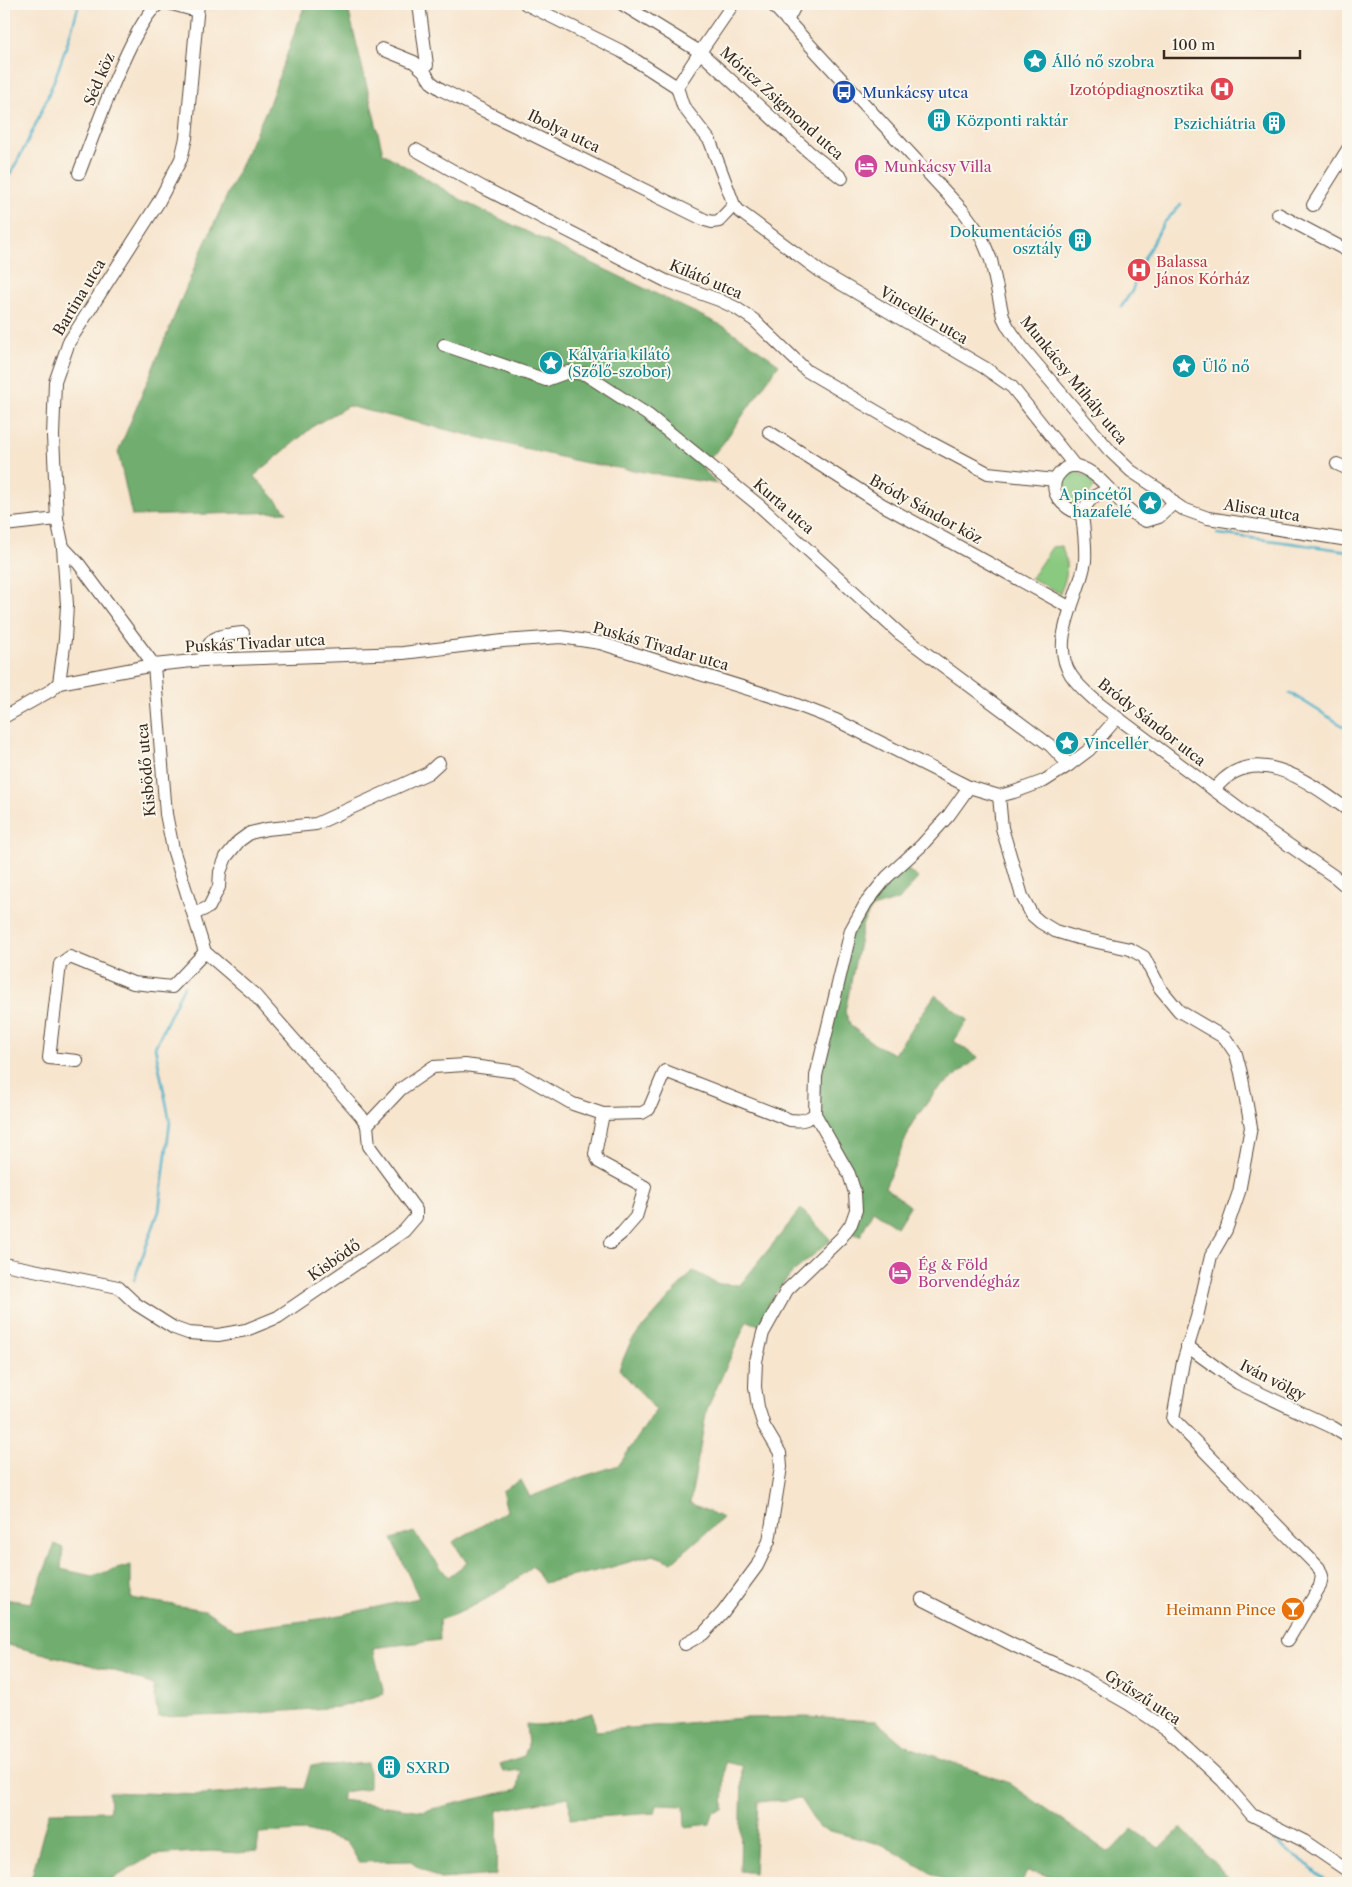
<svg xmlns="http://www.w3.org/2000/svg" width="1352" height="1887" font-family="'Libre Caslon Text',serif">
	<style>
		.green { fill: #8ac980; stroke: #627a4f }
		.forest { fill: #6fad6e; stroke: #556c46 }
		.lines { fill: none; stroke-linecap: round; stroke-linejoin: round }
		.stream { stroke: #4bb1ca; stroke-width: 2.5 }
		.minor-casing { stroke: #574638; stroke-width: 14 }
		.minor { stroke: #fff; stroke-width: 12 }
		.labels { text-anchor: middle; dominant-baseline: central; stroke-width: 4; stroke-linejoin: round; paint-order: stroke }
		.culture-label { font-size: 15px; fill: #0d838f; stroke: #fbf7ec; text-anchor: start }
		.street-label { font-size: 15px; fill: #3b2a1e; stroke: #fbf7ec }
		.health-label { font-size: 15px; fill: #be3a42; stroke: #fbf7ec; text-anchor: end }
		.transit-label { font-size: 15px; fill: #164399; stroke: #fbf7ec; text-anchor: start }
		.hotel-label { font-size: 15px; fill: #b23c85; stroke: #fbf7ec; text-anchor: start }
		.food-label { font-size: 15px; fill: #c56008; stroke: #fbf7ec; text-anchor: end }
	</style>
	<rect width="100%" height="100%" fill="#fbf7ec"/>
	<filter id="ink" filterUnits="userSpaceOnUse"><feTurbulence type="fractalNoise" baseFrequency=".02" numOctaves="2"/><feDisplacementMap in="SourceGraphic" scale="10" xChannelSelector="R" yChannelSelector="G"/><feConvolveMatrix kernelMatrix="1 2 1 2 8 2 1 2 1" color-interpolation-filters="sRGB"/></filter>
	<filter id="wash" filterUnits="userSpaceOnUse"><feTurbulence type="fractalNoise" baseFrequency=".0096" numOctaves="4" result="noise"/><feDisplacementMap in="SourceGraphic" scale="20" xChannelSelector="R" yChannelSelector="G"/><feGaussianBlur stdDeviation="1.12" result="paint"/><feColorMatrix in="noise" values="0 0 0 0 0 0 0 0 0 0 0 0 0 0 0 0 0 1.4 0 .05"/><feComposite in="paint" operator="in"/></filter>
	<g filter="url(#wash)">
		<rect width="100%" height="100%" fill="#f7e5ce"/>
		<g class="green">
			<path d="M 1073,471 L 1090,478 L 1094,487 C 1091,495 1080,502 1072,504 L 1063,498 C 1059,485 1058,476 1073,471 Z"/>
			<path d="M 1061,546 C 1069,564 1068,576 1060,593 L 1031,578 L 1052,547 Z"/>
		</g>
		<g class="forest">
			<path d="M 305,4 L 347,4 L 383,153 L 465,202 L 727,328 L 779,364 L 724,442 L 702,468 L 718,484 L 581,462 L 348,406 L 315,425 L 254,476 L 287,512 L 132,516 L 118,452 L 201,252 L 269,104 Z"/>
			<path d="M 901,864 L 918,878 L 899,900 L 872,908 L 863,923 L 845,1012 L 851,1026 L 874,1044 L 894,1054 L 935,995 L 968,1020 L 954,1041 L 978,1058 L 935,1092 L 913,1122 L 885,1187 L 910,1206 L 897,1227 L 873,1211 L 860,1236 L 847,1231 L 855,1193 L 815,1115 L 816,1076 L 851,930 Z"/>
			<path d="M 801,1209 L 831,1240 L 791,1274 L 774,1295 L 759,1325 L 747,1321 L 707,1409 L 690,1503 L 723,1518 L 672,1562 L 653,1555 L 605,1569 L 544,1583 L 533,1566 C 505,1589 474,1609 439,1620 L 440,1640 L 373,1648 L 384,1694 L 340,1707 L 233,1715 L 158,1717 L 153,1685 L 122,1673 L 4,1644 L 4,1599 L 31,1603 L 55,1544 L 63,1548 L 61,1569 L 92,1576 L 131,1565 L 131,1598 L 205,1610 L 235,1630 L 326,1618 L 419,1598 L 392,1539 L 414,1532 L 448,1577 L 467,1563 L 453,1542 L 507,1511 L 502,1491 L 521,1480 L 530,1497 L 578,1478 L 619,1465 L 656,1410 L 619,1369 L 631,1341 L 693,1271 L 719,1284 L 740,1285 Z"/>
			<path d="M 593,1713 L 596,1731 L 742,1718 L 806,1717 L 876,1721 L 904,1745 L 1009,1783 L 1109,1853 L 1132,1829 L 1160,1848 L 1181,1828 L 1233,1883 L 1069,1883 L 1053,1876 L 1027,1872 L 1021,1883 L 948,1883 L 883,1845 L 819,1828 L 800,1799 L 758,1802 L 754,1873 L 740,1871 L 742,1766 L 725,1762 L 723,1810 L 713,1813 L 710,1824 L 685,1827 L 684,1806 L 657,1805 L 655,1813 L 570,1819 L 569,1797 L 498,1810 L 496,1875 L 440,1879 L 420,1868 L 411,1861 L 359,1862 L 347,1842 L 306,1831 L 259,1833 L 257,1851 L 238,1853 L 211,1851 L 153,1855 L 106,1883 L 30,1883 L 49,1812 L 110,1811 L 109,1792 L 204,1795 L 286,1788 L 304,1789 L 311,1765 L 331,1766 L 367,1763 L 369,1771 L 369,1788 L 344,1792 L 341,1800 L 423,1811 L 518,1789 L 521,1770 L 503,1772 L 500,1764 L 524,1756 L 528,1746 L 526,1724 C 548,1728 572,1718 593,1713 Z"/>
		</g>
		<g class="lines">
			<g class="stream">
				<path d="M 4,185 C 37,129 62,66 79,4"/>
				<path d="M 1121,307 L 1132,291 L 1140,266 L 1163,224 L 1181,204"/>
				<path d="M 1217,534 L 1276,541 L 1348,551"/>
				<path d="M 1290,693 L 1348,729"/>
				<path d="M 134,1280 L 159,1211 L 170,1122 L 155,1047 L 184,986"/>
				<path d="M 1261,1827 L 1288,1852 L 1314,1869 L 1329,1883"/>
			</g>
		</g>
	</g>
	<g filter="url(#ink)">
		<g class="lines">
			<g class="minor-casing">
				<g id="minor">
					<path d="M 172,4 L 197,11"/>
					<path d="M 419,4 L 427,65"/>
					<path d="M 526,4 L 621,51 L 677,87 L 683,106 L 710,141 L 734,205 L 739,211 L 821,272 L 985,368 L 1012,387 L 1075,466"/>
					<path d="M 622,4 L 700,52 L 677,87"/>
					<path d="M 733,4 L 700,52 L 809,152 L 842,178"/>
					<path d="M 772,4 L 964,212 L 980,234 L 991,260 L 1003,317 L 1008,327 L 1022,347 L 1110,451 L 1131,471 L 1166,494 L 1174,503 L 1183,509 L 1208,518 L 1348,540"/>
					<path d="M 787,21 L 796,4"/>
					<path d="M 382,49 L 414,62 L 424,71 L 431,82 L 442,90 L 705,220 L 712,222 L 719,221 L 734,205"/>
					<path d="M 416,150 L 484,188 L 666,281 L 719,300 L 736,308 L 754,320 L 807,371 L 922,438 L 988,473 L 1055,480"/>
					<path d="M 79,173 C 92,140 133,20 159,4"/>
					<path d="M 1313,205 L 1348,149"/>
					<path d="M 1278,214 L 1348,251"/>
					<path d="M 444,345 L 546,380 L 568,372 L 585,374 L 648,415 L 761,507 L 900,634 L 1051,746 L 1069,765"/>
					<path d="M 769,432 L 881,504 L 1071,608"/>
					<path d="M 1337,464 L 1348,469"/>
					<path d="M 1109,490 C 1095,494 1086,501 1082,515 C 1063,509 1042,488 1063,470 C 1066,467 1072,465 1077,466 C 1106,474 1119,510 1146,521 L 1159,517 L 1174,503"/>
					<path d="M 1082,515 C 1084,530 1086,545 1085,561 C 1080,597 1048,640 1071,675 C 1078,686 1088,694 1098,703 L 1270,832 L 1335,877 L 1348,888"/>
					<path d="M 4,525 L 57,519"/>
					<path d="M 202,660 C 210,634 218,636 243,633"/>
					<path d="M 59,683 L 154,665 L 202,660 L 403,653 L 503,641 L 561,637 L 600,643 L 784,700 L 836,720 L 969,787 L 999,796 L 1014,792 L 1044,781 L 1069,765 L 1089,750 L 1117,718"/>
					<path d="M 59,683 L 65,639 L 67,605 L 63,547 L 57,519 L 53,436 L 55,382 L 69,342 L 158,203 L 181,159 L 186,138 L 198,4"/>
					<path d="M 4,717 L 50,691 L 59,683"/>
					<path d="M 1214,790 C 1253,739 1309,782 1348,810"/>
					<path d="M 999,796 L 1002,828 L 1022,896 L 1032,915 L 1040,922 L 1055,931 L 1078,938 L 1130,949 L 1144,957 L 1160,988 L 1179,1011 L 1225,1038 L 1236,1054 L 1241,1073 L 1251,1127 L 1239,1192 L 1226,1230 L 1211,1256 L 1197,1317 L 1183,1362 L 1173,1419 L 1319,1568 L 1322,1576 L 1320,1586 L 1288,1640"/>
					<path d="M 194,914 L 209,907 L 219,887 L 220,872 L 226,857 L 239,841 L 250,833 L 267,829 L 316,824 L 428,773 L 439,763"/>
					<path d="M 77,1061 L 49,1058 L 60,964 L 70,957 L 133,983 L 172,987 L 205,952"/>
					<path d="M 603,1114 L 595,1154 L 599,1162 L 645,1187 L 636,1217 L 622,1233 L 610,1243"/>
					<path d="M 367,1125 L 401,1089 L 433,1067 L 465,1065 L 517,1072 L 573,1104 L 603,1114 L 642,1113 L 649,1109 L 665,1071 L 790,1120 C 800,1121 806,1121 815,1114"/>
					<path d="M 4,1264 L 118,1287 L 136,1304 L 174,1328 L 188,1333 L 218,1335 L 246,1330 L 278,1317 L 404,1231 L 416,1217 L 416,1210 L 369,1146 L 367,1125 L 361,1116 L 254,994 L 205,952 L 173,849 L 166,814 L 154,665 L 79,564 L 63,547"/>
					<path d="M 1187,1346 L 1238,1383 L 1332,1427 L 1348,1437"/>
					<path d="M 922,1599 L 1015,1646 L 1073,1672 L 1129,1704 L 1168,1730 L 1222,1780 L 1252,1815 L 1304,1841 L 1348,1871"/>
					<path d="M 685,1644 L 703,1634 L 723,1612 L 757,1566 L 769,1541 L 781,1467 L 780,1453 L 764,1426 L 758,1407 L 755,1387 L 756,1361 L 763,1333 L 787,1290 L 841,1238 L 851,1224 L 856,1210 L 855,1193 L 849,1174 L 815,1114 L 816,1076 L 851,930 L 866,903 L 887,877 L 921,846 L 949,815 L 969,787"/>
				</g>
			</g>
			<use href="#minor" class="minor"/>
		</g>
	</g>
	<defs>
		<g id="sight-disc" transform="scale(1.25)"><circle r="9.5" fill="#0f9aa8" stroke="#fbf7ec"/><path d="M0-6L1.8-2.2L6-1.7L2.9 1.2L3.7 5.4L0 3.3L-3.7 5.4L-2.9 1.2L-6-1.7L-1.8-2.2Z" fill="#fff"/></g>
		<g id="hospital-disc" transform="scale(1.25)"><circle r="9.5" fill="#e0444e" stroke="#fbf7ec"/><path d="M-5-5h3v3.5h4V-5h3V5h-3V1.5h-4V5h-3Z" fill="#fff"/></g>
		<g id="bus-disc" transform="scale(1.25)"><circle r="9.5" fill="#1a4fb4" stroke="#fbf7ec"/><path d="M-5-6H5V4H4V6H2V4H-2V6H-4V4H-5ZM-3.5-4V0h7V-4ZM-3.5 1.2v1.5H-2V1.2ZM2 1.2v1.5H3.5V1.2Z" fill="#fff"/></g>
		<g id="building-disc" transform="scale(1.25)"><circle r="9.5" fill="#0f9aa8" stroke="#fbf7ec"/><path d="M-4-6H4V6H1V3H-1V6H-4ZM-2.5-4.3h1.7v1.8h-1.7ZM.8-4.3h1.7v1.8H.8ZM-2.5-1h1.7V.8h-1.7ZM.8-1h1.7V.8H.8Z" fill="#fff"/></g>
		<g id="hotel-disc" transform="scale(1.25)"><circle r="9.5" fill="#d1479c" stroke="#fbf7ec"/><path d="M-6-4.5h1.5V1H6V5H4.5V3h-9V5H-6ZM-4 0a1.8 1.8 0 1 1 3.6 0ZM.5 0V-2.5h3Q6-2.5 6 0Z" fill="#fff"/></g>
		<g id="bar-disc" transform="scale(1.25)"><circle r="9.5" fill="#e8710a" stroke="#fbf7ec"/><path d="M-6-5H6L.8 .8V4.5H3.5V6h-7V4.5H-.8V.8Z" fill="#fff"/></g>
	</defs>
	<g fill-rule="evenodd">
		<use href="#sight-disc" x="1035" y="61"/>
		<use href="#hospital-disc" x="1222" y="89"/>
		<use href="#bus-disc" x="844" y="92"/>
		<use href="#building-disc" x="939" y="120"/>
		<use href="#building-disc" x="1274" y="123"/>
		<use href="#hotel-disc" x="866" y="166"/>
		<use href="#building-disc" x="1080" y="240"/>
		<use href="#hospital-disc" x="1139" y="270"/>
		<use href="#sight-disc" x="551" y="363"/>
		<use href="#sight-disc" x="1184" y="366"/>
		<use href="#sight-disc" x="1150" y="503"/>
		<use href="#sight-disc" x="1067" y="743"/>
		<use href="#hotel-disc" x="900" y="1273"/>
		<use href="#bar-disc" x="1293" y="1609"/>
		<use href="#building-disc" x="389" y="1767"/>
	</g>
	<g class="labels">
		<g class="culture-label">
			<text x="1052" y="61">Álló nő szobra</text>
			<text x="956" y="120">Központi raktár</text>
			<text x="1256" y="123" text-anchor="end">Pszichiátria</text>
			<text x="1062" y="231" text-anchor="end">Dokumentációs<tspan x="1062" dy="17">osztály</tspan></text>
			<text x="568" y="354">Kálvária kilátó<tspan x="568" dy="17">(Szőlő-szobor)</tspan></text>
			<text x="1202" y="366">Ülő nő</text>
			<text x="1132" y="494" text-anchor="end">A pincétől<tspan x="1132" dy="17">hazafelé</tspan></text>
			<text x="1084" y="743">Vincellér</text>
			<text x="406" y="1767">SXRD</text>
		</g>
		<g class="street-label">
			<text transform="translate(99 79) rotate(-67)">Séd köz</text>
			<text transform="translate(782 103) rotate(42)">Móricz Zsigmond utca</text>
			<text transform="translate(564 131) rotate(26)">Ibolya utca</text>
			<text transform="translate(706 279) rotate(23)">Kilátó utca</text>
			<text transform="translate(79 297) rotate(-59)">Bartina utca</text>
			<text transform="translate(924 315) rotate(30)">Vincellér utca</text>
			<text transform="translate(1074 380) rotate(51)">Munkácsy Mihály utca</text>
			<text transform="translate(784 506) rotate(41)">Kurta utca</text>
			<text transform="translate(926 509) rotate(29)">Bródy Sándor köz</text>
			<text transform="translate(1262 510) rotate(9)">Alisca utca</text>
			<text transform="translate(255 643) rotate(-3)">Puskás Tivadar utca</text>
			<text transform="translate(661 646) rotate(16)">Puskás Tivadar utca</text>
			<text transform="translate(1152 722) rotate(38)">Bródy Sándor utca</text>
			<text transform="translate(146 770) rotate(-95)">Kisbödő utca</text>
			<text transform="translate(334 1260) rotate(-35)">Kisbödő</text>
			<text transform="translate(1273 1380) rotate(27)">Iván völgy</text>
			<text transform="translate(1143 1697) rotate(33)">Gyűszű utca</text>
		</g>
		<g class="health-label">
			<text x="1204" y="89">Izotópdiagnosztika</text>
			<text x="1156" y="261" text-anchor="start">Balassa<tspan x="1156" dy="17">János Kórház</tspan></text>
		</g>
		<g class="transit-label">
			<text x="862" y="92">Munkácsy utca</text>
		</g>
		<g class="hotel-label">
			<text x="884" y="166">Munkácsy Villa</text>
			<text x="918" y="1264">Ég &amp; Föld<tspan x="918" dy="17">Borvendégház</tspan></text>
		</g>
		<g class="food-label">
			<text x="1276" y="1609">Heimann Pince</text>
		</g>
	</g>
	<rect width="1352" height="1887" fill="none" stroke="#fbf7ec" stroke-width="20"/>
	<path d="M1164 50v8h136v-8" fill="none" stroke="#3b2a1e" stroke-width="2.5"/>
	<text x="1172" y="50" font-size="15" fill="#3b2a1e" stroke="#fbf7ec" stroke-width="4" paint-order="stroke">100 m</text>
</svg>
